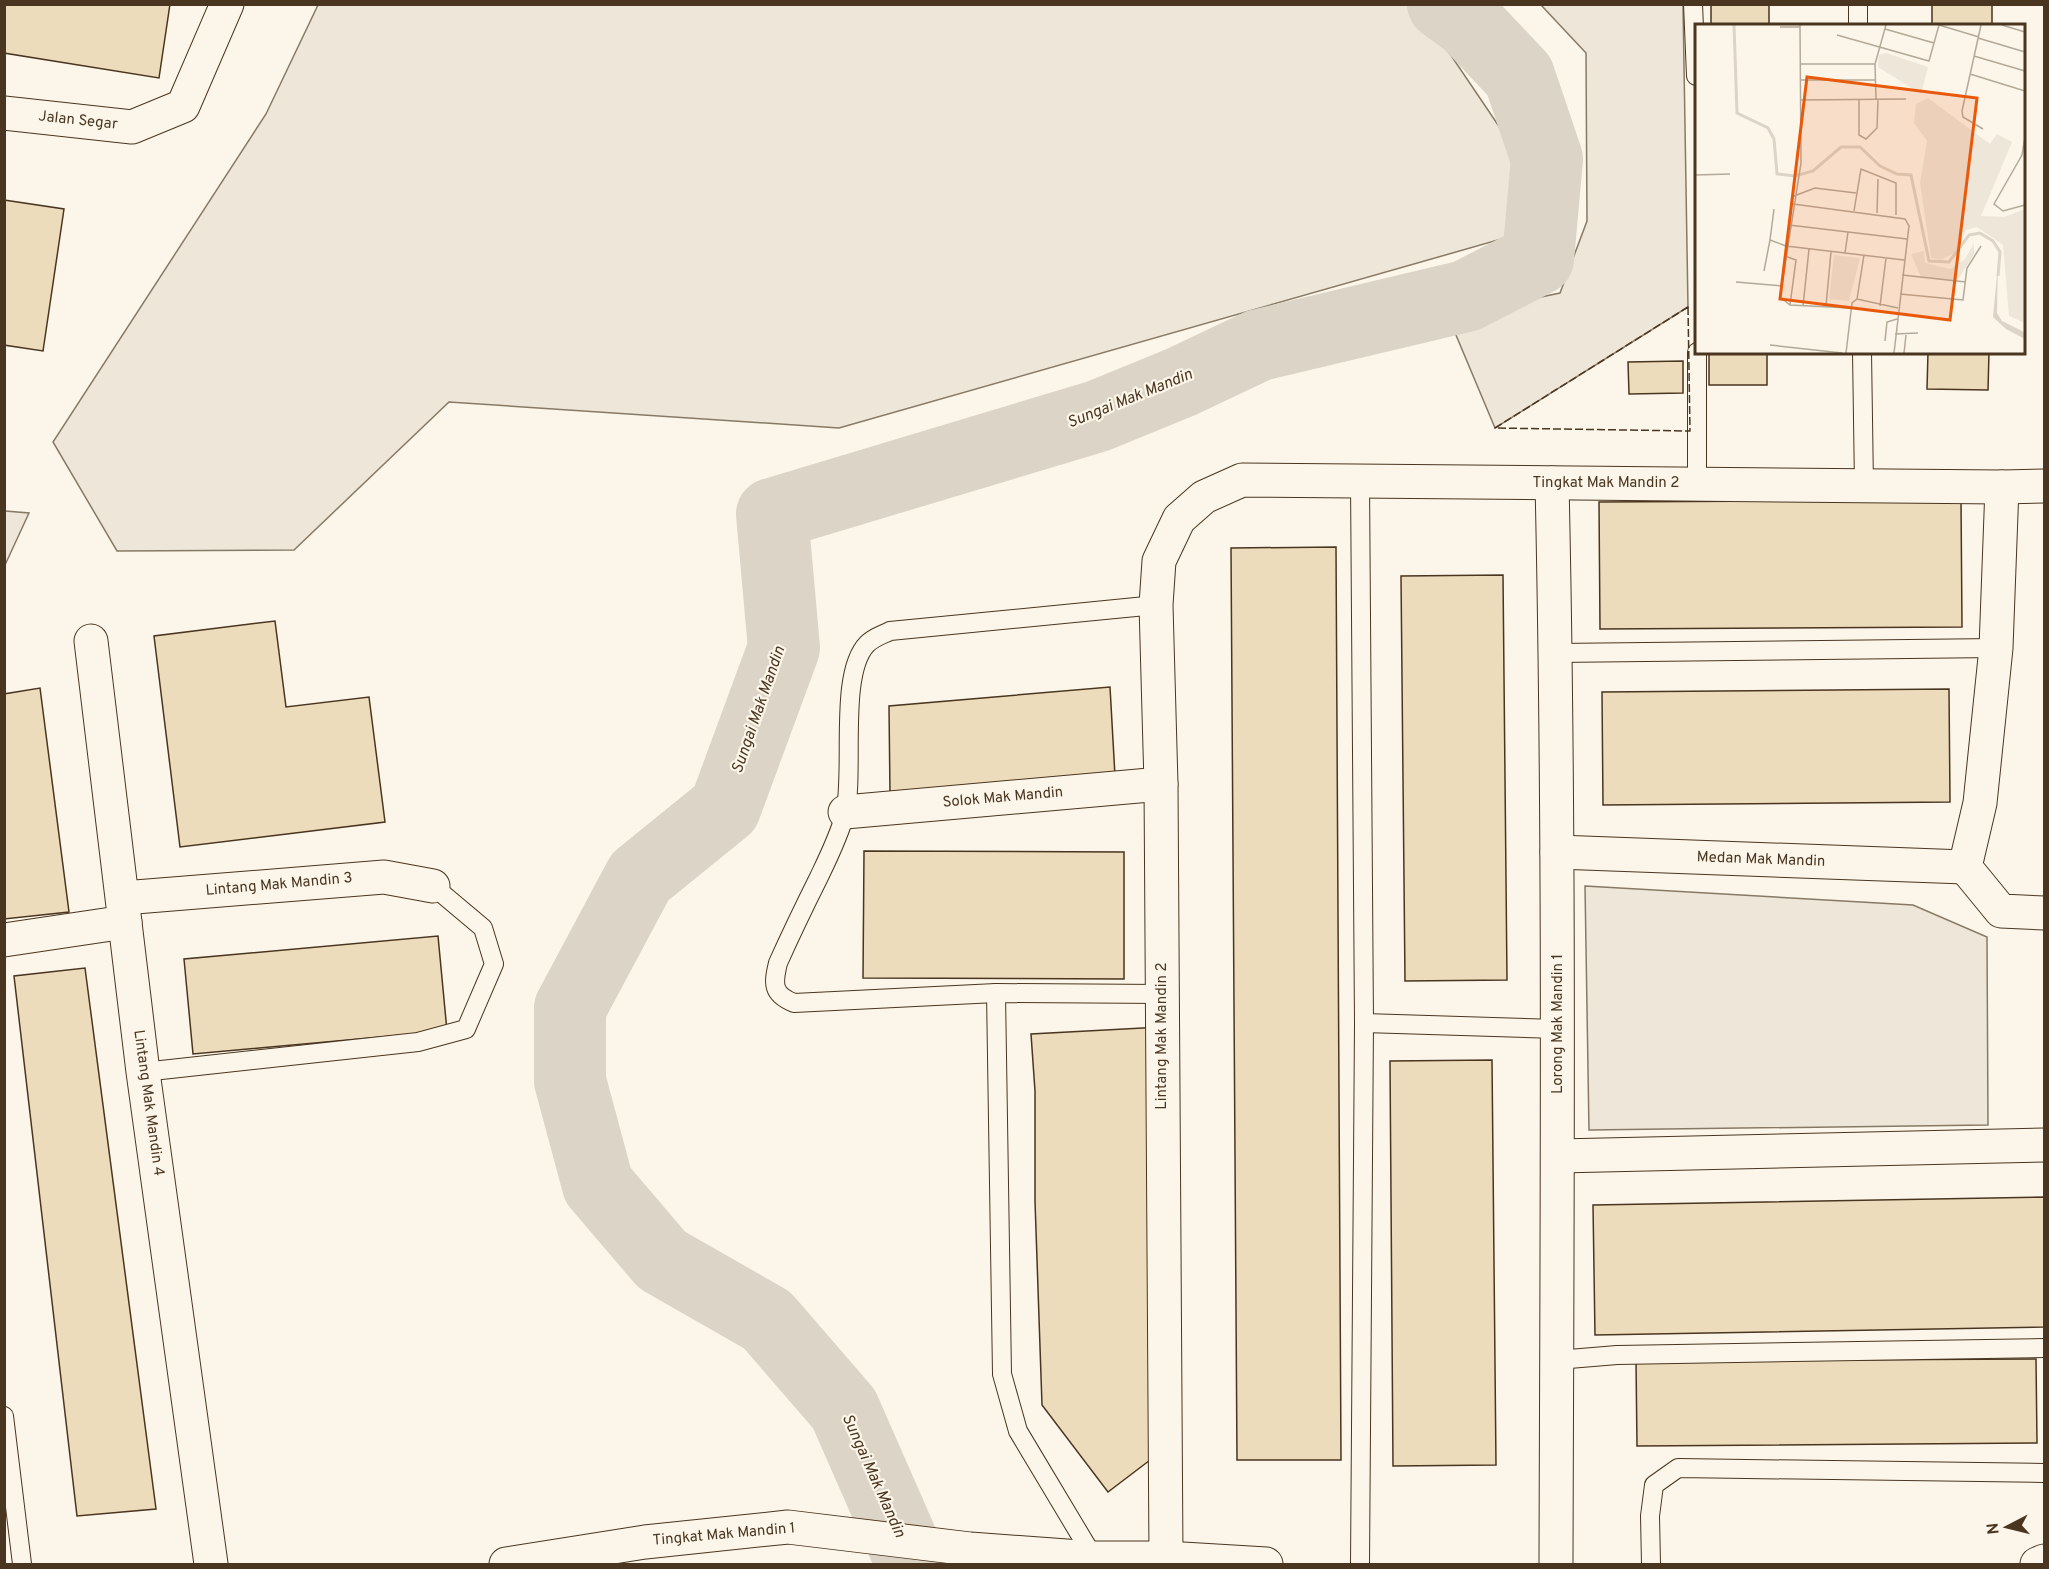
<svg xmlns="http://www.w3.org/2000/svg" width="2049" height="1569" font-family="Overpass,sans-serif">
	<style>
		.green { fill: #ede6d9; stroke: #887966; stroke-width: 1.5 }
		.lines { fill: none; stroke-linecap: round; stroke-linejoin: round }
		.river { stroke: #dcd4c6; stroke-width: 72 }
		.building { fill: #ecdcbc; stroke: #4a3520; stroke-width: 1.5 }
		.lane-casing { stroke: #4a3520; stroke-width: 20 }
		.street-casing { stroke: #4a3520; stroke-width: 35 }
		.secondary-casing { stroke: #4a3520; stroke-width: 35 }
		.lane { stroke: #fbf6e9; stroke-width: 18 }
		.street { stroke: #fbf6e9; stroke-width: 33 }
		.secondary { stroke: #fbf6e9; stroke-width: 33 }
		.fence { stroke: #4a3520; stroke-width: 1.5; stroke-dasharray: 8 3; stroke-linecap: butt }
		.labels { text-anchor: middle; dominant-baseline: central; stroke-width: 4.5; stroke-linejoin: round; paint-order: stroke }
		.street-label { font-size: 15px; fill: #4a3520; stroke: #fbf6e9 }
		.water-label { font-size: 16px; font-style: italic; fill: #4a3520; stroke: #fbf6e9 }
		.inset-river { fill: none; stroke: #dcd4c6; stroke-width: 3 }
		.inset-road { fill: none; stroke: #b4a999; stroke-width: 1.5 }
		.view { fill: #e8590c; fill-opacity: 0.15; stroke: #e8590c; stroke-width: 3 }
		.inset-edge { fill: none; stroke: #4a3520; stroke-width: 3 }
	</style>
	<rect width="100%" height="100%" fill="#fbf6e9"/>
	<g class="green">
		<path d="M 318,5 L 1417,5 L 1515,150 L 1505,238 L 839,428 L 449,402 L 294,550 L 117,551 L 53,442 L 266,114 Z"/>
		<path d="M 1541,5 L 1683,5 L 1688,307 L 1495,428 L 1448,316 L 1560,293 L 1587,221 L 1586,53 Z"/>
		<path d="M 5,511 L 29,513 L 5,565 L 4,511 Z"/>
		<path d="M 1585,886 L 1913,905 L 1987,937 L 1988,1125 L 1589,1130 Z"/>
	</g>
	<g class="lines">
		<path class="river" d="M 912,1564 L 844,1409 L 767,1320 L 662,1260 L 598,1185 L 570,1081 L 570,1008 L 640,877 L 725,808 L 784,648 L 772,514 L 1098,416 L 1181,382 L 1259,345 L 1466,296 L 1538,259 L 1547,159 L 1519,76 L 1469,23 L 1443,4"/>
	</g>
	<g class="building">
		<path d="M 4,4 L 170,4 L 159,78 L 4,53 Z"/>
		<rect x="1711" y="4" width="58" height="22"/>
		<rect x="1932" y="4" width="60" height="22"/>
		<path d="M 4,200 L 64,209 L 43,351 L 4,345 Z"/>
		<rect x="1709" y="352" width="58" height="33"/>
		<path d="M 1928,352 L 1989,352 L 1988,390 L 1927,389 Z"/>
		<path d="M 1683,361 L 1683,393 L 1629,394 L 1628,362 Z"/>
		<path d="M 1961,500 L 1962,627 L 1600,629 L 1599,502 Z"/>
		<path d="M 1336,547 L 1341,1460 L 1237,1460 L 1231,548 Z"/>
		<path d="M 1503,575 L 1507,980 L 1405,981 L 1401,576 Z"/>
		<path d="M 275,621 L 286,707 L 369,697 L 385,822 L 180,847 L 154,636 Z"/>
		<path d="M 1110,687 L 1115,776 L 890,794 L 889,706 Z"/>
		<path d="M 40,688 L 69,912 L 4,919 L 4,694 Z"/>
		<path d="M 1949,689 L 1950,802 L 1603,805 L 1602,692 Z"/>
		<path d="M 864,851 L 1124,852 L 1124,979 L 863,978 Z"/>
		<path d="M 438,936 L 447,1031 L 193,1054 L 184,959 Z"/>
		<path d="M 85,968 L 156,1509 L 77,1516 L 14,976 Z"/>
		<path d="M 1161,1027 L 1158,1454 L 1108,1492 L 1042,1405 L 1035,1201 L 1035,1091 L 1031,1034 Z"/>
		<path d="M 1492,1060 L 1496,1465 L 1393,1466 L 1390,1061 Z"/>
		<path d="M 2044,1197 L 2044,1327 L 1595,1335 L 1593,1205 Z"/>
		<path d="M 2036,1359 L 2037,1443 L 1637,1446 L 1636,1361 Z"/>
	</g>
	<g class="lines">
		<g class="lane-casing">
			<g id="lane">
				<path d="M 1693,4 L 1696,76"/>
				<path d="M 1858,4 L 1858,26"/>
				<path d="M 1862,352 L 1864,486"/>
				<path d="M 1697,484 L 1697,352"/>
				<path d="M 1156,605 L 890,631 C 882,635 874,637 867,644 C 838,674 855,771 845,814 C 839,836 829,856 819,877 C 805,905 791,934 778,963 C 773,984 772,994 794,1003 L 996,993 L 1162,994"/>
				<path d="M 1556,653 L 1996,648"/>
				<path d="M 996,993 L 1002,1374 L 1018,1431 L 1094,1558"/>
				<path d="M 1364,1023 L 1557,1029"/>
				<path d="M 143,1072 L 418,1042 L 466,1029 L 494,964 L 483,928 L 433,886"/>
				<path d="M 1557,1360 L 1617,1355 L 2044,1348"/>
				<path d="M 4,1416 L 22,1564"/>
				<path d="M 1360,1564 L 1364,1023 L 1360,481"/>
				<path d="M 1651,1564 L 1650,1516 L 1654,1485 L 1678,1468 L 2044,1473"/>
			</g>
		</g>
		<g class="street-casing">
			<g id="street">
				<path d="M 4,113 L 132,127 L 183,106 L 227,4"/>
				<path d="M 1552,483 C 1560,844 1557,1204 1556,1564"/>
				<path d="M 2002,487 L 1996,648 L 1980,803 L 1965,867 L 2001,911 L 2044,913"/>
				<path d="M 91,641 L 143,1072 L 211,1564"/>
				<path d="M 845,812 L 1161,784"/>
				<path d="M 1557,852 L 1965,867"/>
				<path d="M 123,898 L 384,877 L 433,886"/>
				<path d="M 4,940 L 125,922"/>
				<path d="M 1559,1156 L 2044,1145"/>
				<path d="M 1166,1558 L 1266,1564"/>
				<path d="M 2037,1564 L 2044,1561"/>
			</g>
		</g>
		<g class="secondary-casing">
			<path id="secondary" d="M 506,1564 L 645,1542 L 788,1527 L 970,1549 L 1094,1558 L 1166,1558 L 1161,784 L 1156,605 L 1159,561 L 1179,519 L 1204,497 L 1242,480 L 2002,487 L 2044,486"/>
		</g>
		<use href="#lane" class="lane"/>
		<use href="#street" class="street"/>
		<use href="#secondary" class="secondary"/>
		<path class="fence" d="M 1688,307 L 1690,431 L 1495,428 Z"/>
	</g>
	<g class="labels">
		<g class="street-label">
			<text transform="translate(78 121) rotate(6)">Jalan Segar</text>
			<text x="1606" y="483">Tingkat Mak Mandin 2</text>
			<text transform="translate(1003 798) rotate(-5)">Solok Mak Mandin</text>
			<text transform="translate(1761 860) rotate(2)">Medan Mak Mandin</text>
			<text transform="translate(279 885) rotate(-5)">Lintang Mak Mandin 3</text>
			<text transform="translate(1558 1024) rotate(-90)">Lorong Mak Mandin 1</text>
			<text transform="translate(1162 1036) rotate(-90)">Lintang Mak Mandin 2</text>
			<text transform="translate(148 1103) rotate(82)">Lintang Mak Mandin 4</text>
			<text transform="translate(724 1535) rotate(-5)">Tingkat Mak Mandin 1</text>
		</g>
		<g class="water-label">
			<text transform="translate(1130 399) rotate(-22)">Sungai Mak Mandin</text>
			<text transform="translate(759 710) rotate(-71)">Sungai Mak Mandin</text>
			<text transform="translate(873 1476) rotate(66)">Sungai Mak Mandin</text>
		</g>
	</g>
	<g transform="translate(1695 24)">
		<rect width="330" height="330" fill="#fbf6e9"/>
		<path d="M 191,29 L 233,43 L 226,70 L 183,43 L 184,31 ZM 233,74 L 295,120 L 302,110 L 317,118 L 286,192 L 309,193 L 330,185 L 330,299 L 314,292 L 308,221 L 282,203 L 271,206 L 263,227 L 246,236 L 236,234 L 225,159 L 232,117 L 219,99 L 221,80 ZM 279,219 L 279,230 L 262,257 L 226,253 L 216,230 L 229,227 L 230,239 L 255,245 L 270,235 ZM 139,231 L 165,234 L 154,277 L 134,275 Z" fill="#ede6d9"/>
		<path d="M 303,240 L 302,289 L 307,297 L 329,308 L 330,315 L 311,305 L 298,293 Z" fill="#dcd4c6"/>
		<path class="inset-river" d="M 39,1 L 42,89 L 73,104 L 79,115 L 82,150 L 100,152 L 118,147 L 146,123 L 165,123 L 185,142 L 202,150 L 216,151 L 234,237 L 254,238 L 274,211 L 285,209 L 298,217 L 305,228 L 303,252"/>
		<path class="inset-road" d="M 105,1 L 106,139 L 85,273 L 95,281 L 156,284M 244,1 L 284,13M 286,1 L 267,87 L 268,93 L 288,105M 307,1 L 330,8M 85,3 L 105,3M 190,5 L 239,19M 142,11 L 234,37 L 244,1M 283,14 L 330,28M 279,32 L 330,47M 105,40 L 180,40M 275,50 L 330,67M 105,56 L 180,56M 164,75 L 164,111 L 171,115 L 182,104 L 183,76M 181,75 L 180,40 L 191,1M 105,76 L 211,75M 330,113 L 327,131 L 299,180 L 308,187 L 330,181M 0,151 L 35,150M 99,172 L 120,164 L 161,169M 98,180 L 210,195 L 214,202 L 199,329M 79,185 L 75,216 L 91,222 L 209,236M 159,187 L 166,145 L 201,159 L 201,191M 182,189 L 183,155M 94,201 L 212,215M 150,229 L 153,208M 90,232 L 101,236 L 95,281M 69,247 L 75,216M 207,251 L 271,258M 41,258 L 87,262M 205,270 L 268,276 L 272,244 L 286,222M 162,275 L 169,231M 108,282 L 114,225M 131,282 L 136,228M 185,282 L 191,234M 200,310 L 223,309M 190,317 L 192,298 L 202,295M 75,321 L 147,329M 151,329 L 157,279 L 162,275 L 203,284M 209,329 L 211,311"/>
		<path class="view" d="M 112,53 L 282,74 L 255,296 L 85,275 Z"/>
		<rect width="330" height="330" class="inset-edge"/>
	</g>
	<rect width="2049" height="1569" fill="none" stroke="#4a3520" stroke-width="12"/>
	<g transform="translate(2007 1527) rotate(263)" stroke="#fbf6e9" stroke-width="4.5" paint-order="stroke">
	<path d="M0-4.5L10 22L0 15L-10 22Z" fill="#4a3520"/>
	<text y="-9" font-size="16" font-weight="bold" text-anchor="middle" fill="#4a3520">N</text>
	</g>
</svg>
